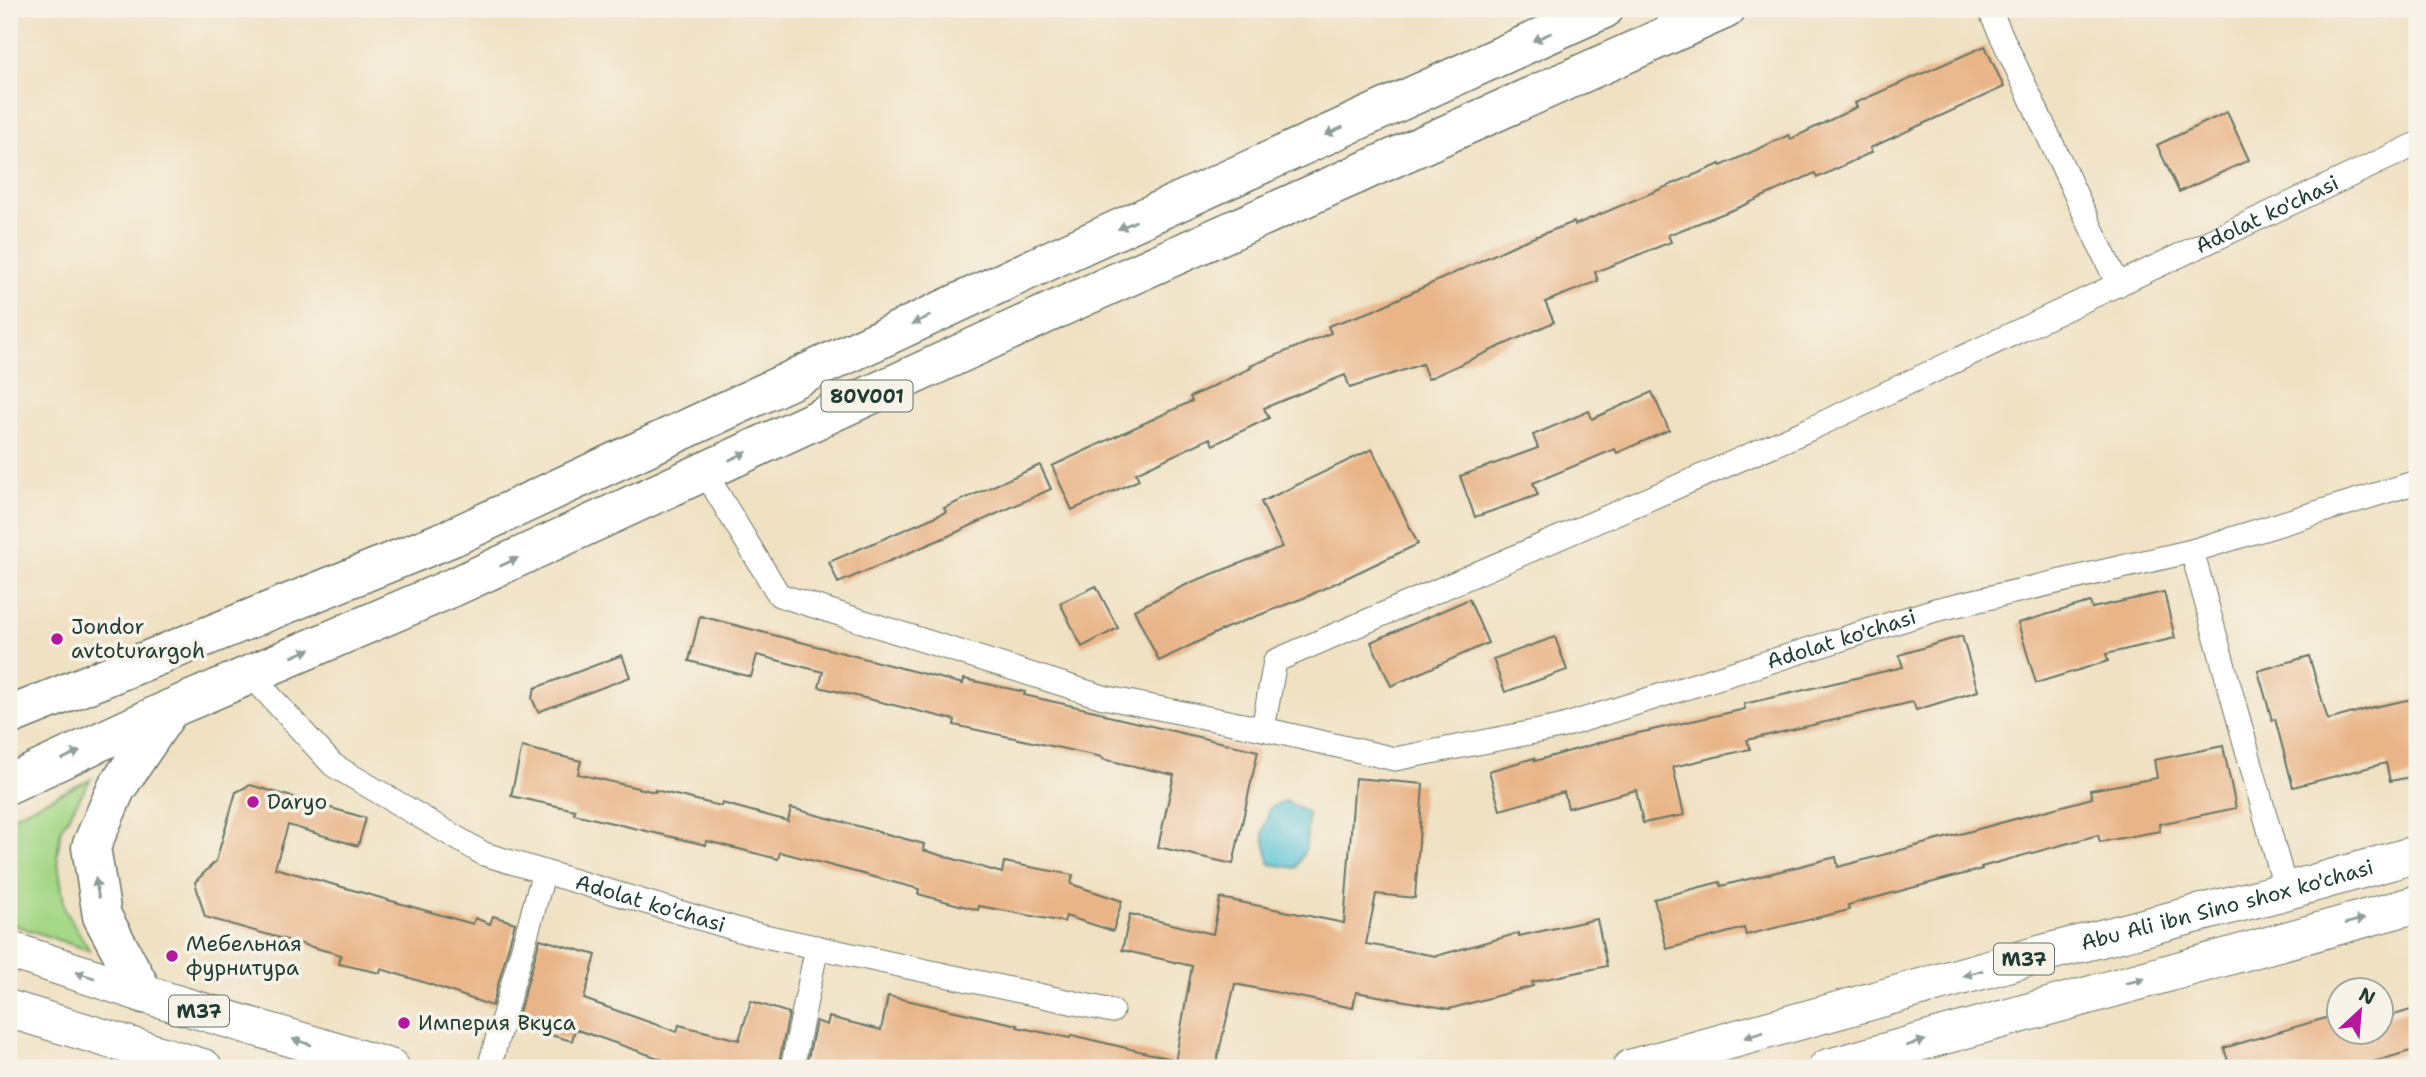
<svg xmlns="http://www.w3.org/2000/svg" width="2426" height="1077" font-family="'Shantell Sans',sans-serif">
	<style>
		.green { fill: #a4d786; stroke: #628a5d; stroke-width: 2 }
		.water { fill: #5bc3d7; stroke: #3d8086; stroke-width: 2 }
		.building { fill: #e9b588 }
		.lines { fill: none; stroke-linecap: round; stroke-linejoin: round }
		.minor-casing { stroke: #687666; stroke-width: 25 }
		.primary-casing { stroke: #687666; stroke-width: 39 }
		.trunk-casing { stroke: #687666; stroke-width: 41 }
		.minor { stroke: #fff; stroke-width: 23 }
		.primary { stroke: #fff; stroke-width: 37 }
		.trunk { stroke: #fff; stroke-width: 38 }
		.oneway { fill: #8f9e9a }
		.poi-dot { fill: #b5179e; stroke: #f7f3e8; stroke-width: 2.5 }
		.labels { text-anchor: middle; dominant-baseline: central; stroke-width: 7; stroke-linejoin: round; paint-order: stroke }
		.shield { fill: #f7f3e8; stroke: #60746a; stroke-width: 2 }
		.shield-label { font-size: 19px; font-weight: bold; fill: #1f3d34 }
		.street-label { font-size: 21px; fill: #1f3d34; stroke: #f7f3e8 }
		.poi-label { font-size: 21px; fill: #1f3d34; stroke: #f7f3e8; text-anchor: start }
	</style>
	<rect width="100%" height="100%" fill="#f7f3e8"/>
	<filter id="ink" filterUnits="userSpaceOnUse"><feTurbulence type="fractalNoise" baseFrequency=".0143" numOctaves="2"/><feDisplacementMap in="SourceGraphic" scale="14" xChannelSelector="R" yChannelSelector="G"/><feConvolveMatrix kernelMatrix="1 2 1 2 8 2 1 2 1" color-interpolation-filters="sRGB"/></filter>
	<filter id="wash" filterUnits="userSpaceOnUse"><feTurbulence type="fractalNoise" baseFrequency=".00686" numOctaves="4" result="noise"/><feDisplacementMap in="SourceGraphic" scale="28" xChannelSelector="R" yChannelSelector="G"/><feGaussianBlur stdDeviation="1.57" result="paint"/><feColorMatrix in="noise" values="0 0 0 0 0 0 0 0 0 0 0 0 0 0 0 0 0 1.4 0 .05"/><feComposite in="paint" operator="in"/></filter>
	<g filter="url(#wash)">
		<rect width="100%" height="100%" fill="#f0e1c3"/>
		<path class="green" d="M 91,779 L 61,829 L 57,856 L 65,910 L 90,951 L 9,923 L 9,818 Z"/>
		<path class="water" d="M 1286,801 L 1308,813 L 1306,848 L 1296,868 L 1270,864 L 1263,833 L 1270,808 Z"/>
		<g id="blocks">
			<g class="building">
				<path d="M 1985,46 L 2004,87 L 1870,148 L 1872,152 L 1817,178 L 1815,173 L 1740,207 L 1668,235 L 1671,242 L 1595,272 L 1598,281 L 1545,302 L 1554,322 L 1428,379 L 1422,364 L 1350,388 L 1345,375 L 1264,408 L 1269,418 L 1213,445 L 1210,438 L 1136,473 L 1139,480 L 1072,510 L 1052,466 L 1192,401 L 1190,397 L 1251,368 L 1250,366 L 1331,333 L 1328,326 L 1372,311 L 1519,243 L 1574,222 L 1575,225 L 1720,164 L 1721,166 L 1789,135 L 1791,139 L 1857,107 L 1855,103 Z"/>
				<path d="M 2227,112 L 2249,160 L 2179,192 L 2157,145 Z"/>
				<path d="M 1652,392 L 1669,430 L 1617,453 L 1615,449 L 1533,483 L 1538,495 L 1475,517 L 1460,476 L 1538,448 L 1533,435 L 1589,411 L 1592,419 Z"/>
				<path d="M 1372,449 L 1418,544 L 1306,597 L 1226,628 L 1159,661 L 1134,610 L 1192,582 L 1282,547 L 1261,502 Z"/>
				<path d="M 1040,465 L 1051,489 L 946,537 L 838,583 L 829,562 L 946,512 L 944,508 Z"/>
				<path d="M 1096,586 L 1118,628 L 1082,647 L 1060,603 Z"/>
				<path d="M 2164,592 L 2175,638 L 2106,654 L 2108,661 L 2036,683 L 2018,623 L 2090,602 L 2092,608 Z"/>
				<path d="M 1469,599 L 1488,643 L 1391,686 L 1371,642 Z"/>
				<path d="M 700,616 L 963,684 L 964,679 L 1025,692 L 1024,695 L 1104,713 L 1104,715 L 1258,751 L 1233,864 L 1158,847 L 1174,775 L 1102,759 L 1102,757 L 954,725 L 955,720 L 819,687 L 823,672 L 757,655 L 751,677 L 689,661 Z"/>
				<path d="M 1962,636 L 1978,691 L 1916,710 L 1913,702 L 1747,740 L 1750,749 L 1673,767 L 1684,815 L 1643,823 L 1636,790 L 1568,808 L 1564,792 L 1500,810 L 1489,771 L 1534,758 L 1535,761 L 1612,739 L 1745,709 L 1744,704 L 1903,667 L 1899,655 Z"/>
				<path d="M 1555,637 L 1567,670 L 1505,692 L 1493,659 Z"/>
				<path d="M 622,655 L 630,677 L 538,712 L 532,698 L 535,688 Z"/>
				<path d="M 2309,656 L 2328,720 L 2374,707 L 2417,698 L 2417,776 L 2390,781 L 2386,763 L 2293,787 L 2275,719 L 2272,720 L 2258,671 Z"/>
				<path d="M 2223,746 L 2236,808 L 2159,824 L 2160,831 L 2100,842 L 2098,835 L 1981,867 L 1982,869 L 1848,905 L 1849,910 L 1746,935 L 1744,928 L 1667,949 L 1654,899 L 1720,882 L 1721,886 L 1836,857 L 1838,867 L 1971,831 L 2092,798 L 2090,790 L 2157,778 L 2154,760 Z"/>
				<path d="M 522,747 L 581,761 L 578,774 L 655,792 L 655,790 L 721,806 L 722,803 L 788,821 L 791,808 L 924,844 L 923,850 L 1002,873 L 1004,862 L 1073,875 L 1071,884 L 1122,901 L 1113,931 L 1066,916 L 1064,922 L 979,906 L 978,910 L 918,894 L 919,889 L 780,852 L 778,859 L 707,841 L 706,845 L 574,814 L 575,810 L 511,796 Z"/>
				<path d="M 1355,778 L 1423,784 L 1415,898 L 1376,894 L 1366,944 L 1436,956 L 1519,933 L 1519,936 L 1597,919 L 1607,966 L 1532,982 L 1533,986 L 1449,1009 L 1356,992 L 1353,1008 L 1235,984 L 1215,1068 L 1174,1068 L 1192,966 L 1122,950 L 1130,914 L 1213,934 L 1220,898 L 1344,923 Z"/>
				<path d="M 250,785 L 366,818 L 358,846 L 288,825 L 275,868 L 473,924 L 475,918 L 490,924 L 493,916 L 515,923 L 492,1006 L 426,983 L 381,969 L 380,973 L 339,964 L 341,955 L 205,917 L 195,882 L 216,861 L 236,792 Z"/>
				<path d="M 540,939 L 596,955 L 584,999 L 677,1032 L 679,1025 L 739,1040 L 751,1001 L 789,1013 L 778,1068 L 700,1068 L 661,1059 L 575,1029 L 572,1041 L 532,1030 L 534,1022 L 518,1016 Z"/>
				<path d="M 888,996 L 1018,1025 L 1017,1027 L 1070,1038 L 1071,1035 L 1173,1059 L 1172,1068 L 806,1068 L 816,1021 L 827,1025 L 829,1017 L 881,1030 Z"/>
				<path d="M 2417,1008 L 2417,1049 L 2353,1068 L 2230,1068 L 2224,1048 L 2339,1014 L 2339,1032 L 2381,1032 L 2381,1019 Z"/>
			</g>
		</g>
	</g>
	<g filter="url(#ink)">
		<use href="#blocks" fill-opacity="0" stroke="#687666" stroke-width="2"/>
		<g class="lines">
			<g class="minor-casing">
				<g id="minor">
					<path d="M 1989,9 L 2118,285"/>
					<path id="s1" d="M 704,471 L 779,595 L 1103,697 L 1263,729 L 1395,759 L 1560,727 L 1935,610 L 2192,551 L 2417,482"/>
					<path d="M 2192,551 L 2286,891"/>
					<path id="s2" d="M 250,674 L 333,765 L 484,854 L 746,932 L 1112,1011"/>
					<path id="s3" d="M 1263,729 L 1275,661 L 1810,429 L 2417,144"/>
					<path d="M 489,1068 L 544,872"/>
					<path d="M 792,1068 L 817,947"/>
				</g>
			</g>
			<g class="primary-casing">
				<g id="primary">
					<path d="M 9,950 L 144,994 L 391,1068"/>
					<path d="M 9,1009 L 204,1068"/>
					<path id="s4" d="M 1631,1068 L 2052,951 L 2286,891 L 2417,854"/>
					<path d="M 1827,1068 L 2417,904"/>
				</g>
			</g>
			<g class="trunk-casing">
				<g id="trunk">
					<path d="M 9,716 L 453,537 L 1057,257 L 1604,9"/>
					<path d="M 9,784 L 170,709 L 456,586 L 1070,303 L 1726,9"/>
					<path d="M 144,994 L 102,916 L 91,847 L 116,789 L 170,709"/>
				</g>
			</g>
			<use href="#minor" class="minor"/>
			<use href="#primary" class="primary"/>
			<use href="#trunk" class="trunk"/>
		</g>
		<defs><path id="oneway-solid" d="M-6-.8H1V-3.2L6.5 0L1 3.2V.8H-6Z" transform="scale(1.75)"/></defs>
		<g class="oneway">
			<use href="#oneway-solid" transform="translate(1542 37) rotate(156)"/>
			<use href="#oneway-solid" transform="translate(1334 131) rotate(156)"/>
			<use href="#oneway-solid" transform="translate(1127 225) rotate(156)"/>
			<use href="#oneway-solid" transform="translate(921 320) rotate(155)"/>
			<use href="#oneway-solid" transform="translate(738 456) rotate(-25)"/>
			<use href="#oneway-solid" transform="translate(509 562) rotate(-25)"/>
			<use href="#oneway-solid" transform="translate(301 653) rotate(-23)"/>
			<use href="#oneway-solid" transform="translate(71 755) rotate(-25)"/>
			<use href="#oneway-solid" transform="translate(97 888) rotate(-99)"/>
			<use href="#oneway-solid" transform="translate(2355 921) rotate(-15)"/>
			<use href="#oneway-solid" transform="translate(1973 973) rotate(164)"/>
			<use href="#oneway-solid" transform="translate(85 975) rotate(-162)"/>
			<use href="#oneway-solid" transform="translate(2135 981) rotate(-15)"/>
			<use href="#oneway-solid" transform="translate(1754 1035) rotate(164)"/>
			<use href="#oneway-solid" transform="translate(302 1042) rotate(-163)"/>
			<use href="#oneway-solid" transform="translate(1916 1043) rotate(-16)"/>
		</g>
	</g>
	<g class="poi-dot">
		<circle cx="57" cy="639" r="7"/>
		<circle cx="253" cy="802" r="7"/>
		<circle cx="172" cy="956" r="7"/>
		<circle cx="404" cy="1023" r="7"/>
	</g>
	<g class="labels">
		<g class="shield">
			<rect x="821.5" y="380.5" width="91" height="31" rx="5"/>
			<rect x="1994" y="943.5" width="60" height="31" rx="5"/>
			<rect x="169" y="995.5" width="60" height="31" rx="5"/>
		</g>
		<g class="shield-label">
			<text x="867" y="396">80V001</text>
			<text x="2024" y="959">M37</text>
			<text x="199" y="1011">M37</text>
		</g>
		<g class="street-label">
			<text stroke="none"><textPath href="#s3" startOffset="1157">Adolat ko'chasi</textPath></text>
			<text stroke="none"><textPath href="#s1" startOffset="1246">Adolat ko'chasi</textPath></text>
			<text stroke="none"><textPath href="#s2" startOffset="472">Adolat ko'chasi</textPath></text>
			<text stroke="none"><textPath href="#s4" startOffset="618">Abu Ali ibn Sino shox ko'chasi</textPath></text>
		</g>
		<g class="poi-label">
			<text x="71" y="627">Jondor<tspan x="71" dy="24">avtoturargoh</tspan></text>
			<text x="267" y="802">Daryo</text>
			<text x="186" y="944">Мебельная<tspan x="186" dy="24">фурнитура</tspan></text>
			<text x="418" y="1023">Империя Вкуса</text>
		</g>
	</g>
	<rect width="2426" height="1077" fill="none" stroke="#f7f3e8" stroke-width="35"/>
	<g transform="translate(2360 1011) rotate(26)"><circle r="33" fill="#f7f3e8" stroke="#a1aaa0" stroke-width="2"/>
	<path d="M0-5L12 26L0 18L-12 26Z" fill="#b5179e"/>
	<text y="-10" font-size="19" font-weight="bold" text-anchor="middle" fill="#1f3d34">N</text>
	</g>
</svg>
